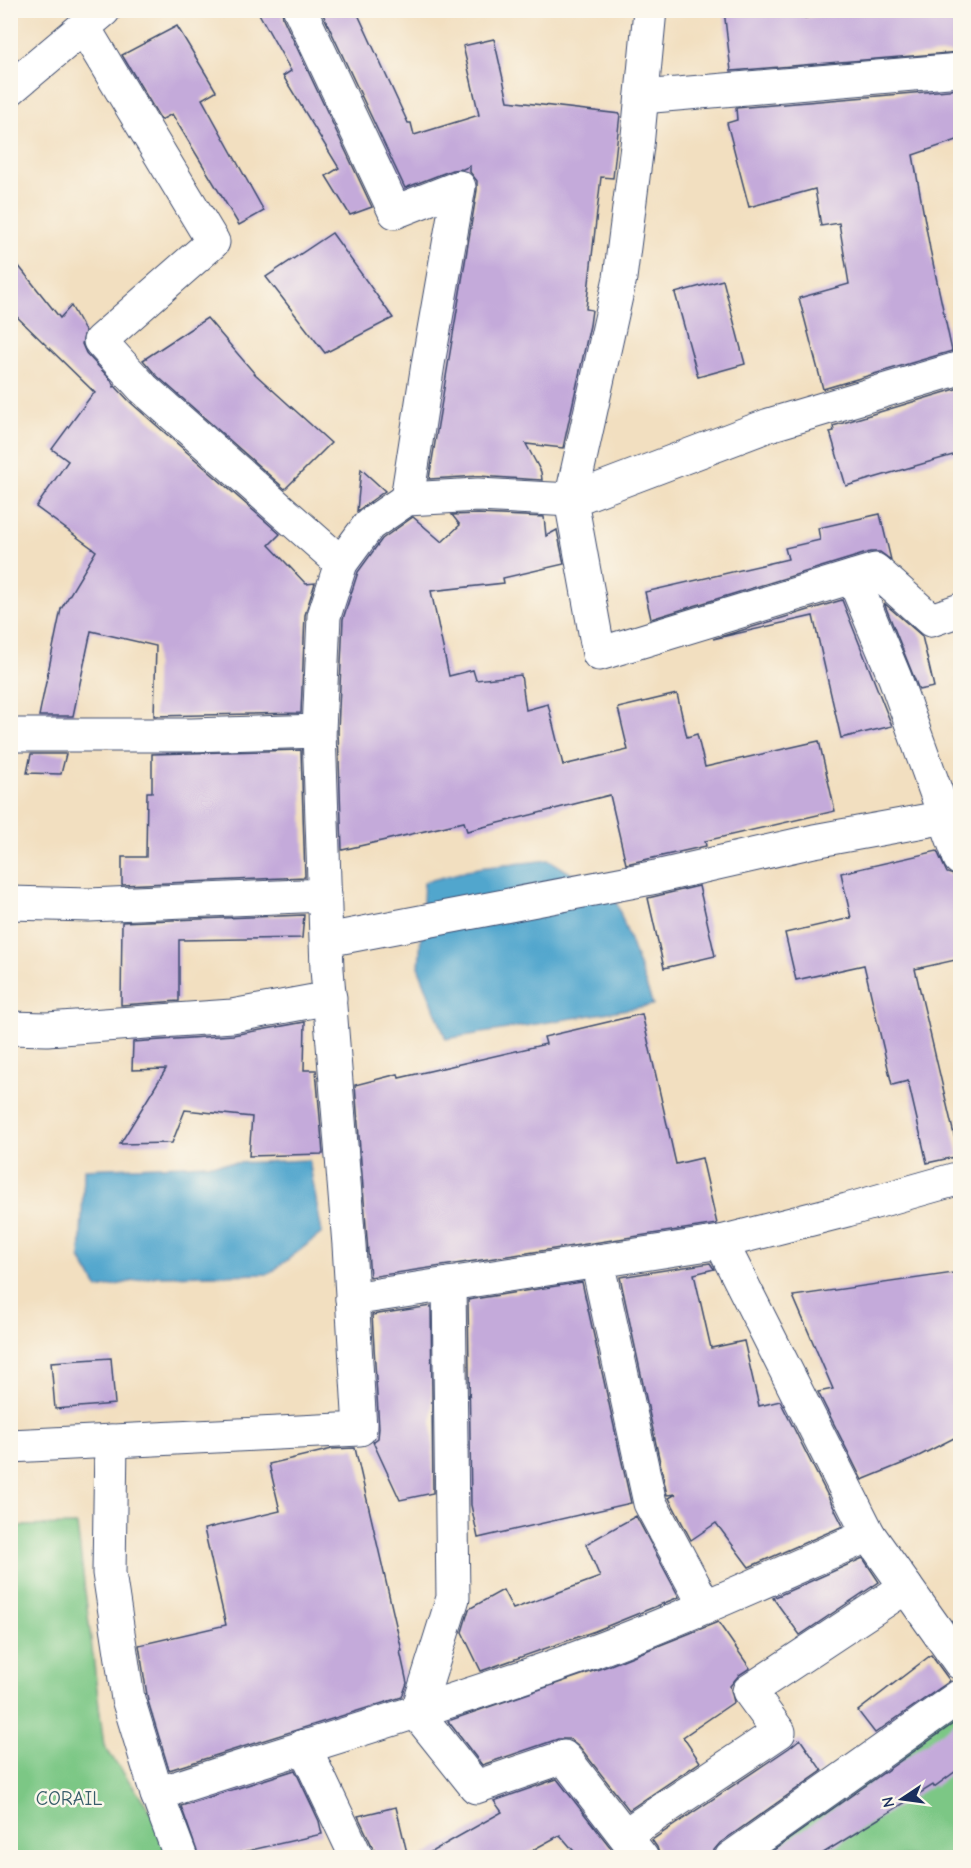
<svg xmlns="http://www.w3.org/2000/svg" width="971" height="1868" font-family="'Comic Neue',sans-serif">
	<style>
		.green { fill: #7cc785; stroke: #4c7b72; stroke-width: 1.5 }
		.water { fill: #51a6cd; stroke: #366a96; stroke-width: 1.5 }
		.building { fill: #c4aada }
		.lines { fill: none; stroke-linecap: round; stroke-linejoin: round }
		.street-casing { stroke: #3b496d; stroke-width: 35 }
		.street { stroke: #fff; stroke-width: 33 }
		.labels { text-anchor: middle; dominant-baseline: central; stroke-width: 5; stroke-linejoin: round; paint-order: stroke }
		.park-label { font-size: 20px; fill: #385d6a; stroke: #fbf7ec }
	</style>
	<rect width="100%" height="100%" fill="#fbf7ec"/>
	<filter id="ink" filterUnits="userSpaceOnUse"><feTurbulence type="fractalNoise" baseFrequency=".0167" numOctaves="2"/><feDisplacementMap in="SourceGraphic" scale="12" xChannelSelector="R" yChannelSelector="G"/><feConvolveMatrix kernelMatrix="1 2 1 2 8 2 1 2 1" color-interpolation-filters="sRGB"/></filter>
	<filter id="wash" filterUnits="userSpaceOnUse"><feTurbulence type="fractalNoise" baseFrequency=".008" numOctaves="4" result="noise"/><feDisplacementMap in="SourceGraphic" scale="24" xChannelSelector="R" yChannelSelector="G"/><feGaussianBlur stdDeviation="1.35" result="paint"/><feColorMatrix in="noise" values="0 0 0 0 0 0 0 0 0 0 0 0 0 0 0 0 0 1.4 0 .05"/><feComposite in="paint" operator="in"/></filter>
	<g filter="url(#wash)">
		<rect width="100%" height="100%" fill="#f2dfc0"/>
		<g class="green">
			<path d="M 77,1525 L 104,1746 L 178,1849 L 179,1857 L 11,1857 L 10,1526 Z"/>
			<path d="M 947,1705 L 960,1719 L 960,1857 L 731,1858 Z"/>
		</g>
		<g class="water">
			<path d="M 549,860 L 616,901 L 653,1005 L 446,1039 L 419,969 L 424,882 L 478,868 Z"/>
			<path d="M 309,1160 L 322,1233 L 269,1274 L 157,1276 L 98,1289 L 80,1258 L 84,1169 Z"/>
		</g>
		<g id="blocks">
			<g class="building">
				<path d="M 257,10 L 282,10 L 283,18 L 372,207 L 350,215 L 326,176 L 339,168 L 283,76 L 291,71 Z"/>
				<path d="M 321,10 L 356,10 L 408,123 L 411,123 L 414,135 L 479,115 L 463,46 L 494,39 L 508,101 L 620,114 L 613,178 L 601,177 L 586,309 L 592,310 L 590,325 L 563,448 L 526,444 L 541,472 L 542,480 L 479,476 L 429,479 L 477,190 L 477,181 L 470,172 L 470,166 L 463,169 L 452,170 L 405,188 Z"/>
				<path d="M 724,10 L 804,10 L 805,18 L 854,10 L 960,10 L 960,52 L 731,71 Z"/>
				<path d="M 177,26 L 216,91 L 202,99 L 264,211 L 239,225 L 172,114 L 161,120 L 122,55 Z"/>
				<path d="M 960,89 L 960,139 L 913,155 L 930,249 L 952,351 L 823,389 L 799,298 L 849,284 L 839,223 L 821,226 L 815,189 L 749,207 L 727,123 L 737,120 L 736,108 Z"/>
				<path d="M 332,233 L 393,318 L 325,353 L 266,277 Z"/>
				<path d="M 10,255 L 60,318 L 71,306 L 85,331 L 82,344 L 86,353 L 111,380 L 114,387 L 115,386 L 130,402 L 280,534 L 269,545 L 306,584 L 315,583 L 305,615 L 301,713 L 154,716 L 156,646 L 91,631 L 73,716 L 39,716 L 61,609 L 96,551 L 36,507 L 68,461 L 52,449 L 91,396 L 95,393 L 10,310 Z"/>
				<path d="M 723,280 L 745,364 L 698,377 L 675,293 Z"/>
				<path d="M 207,318 L 255,374 L 331,443 L 285,489 L 156,375 L 143,360 Z"/>
				<path d="M 959,388 L 960,453 L 846,486 L 830,432 L 834,431 L 833,426 Z"/>
				<path d="M 361,469 L 385,491 L 357,511 Z"/>
				<path d="M 478,514 L 544,517 L 546,536 L 557,530 L 564,564 L 503,578 L 504,583 L 431,591 L 449,676 L 473,670 L 476,680 L 521,675 L 526,710 L 548,704 L 563,765 L 628,750 L 618,708 L 677,694 L 687,737 L 697,734 L 705,767 L 819,741 L 835,811 L 705,841 L 706,846 L 626,864 L 610,795 L 467,831 L 464,822 L 342,850 L 338,731 L 343,619 L 358,572 L 382,539 L 413,517 L 442,542 L 460,525 L 452,515 Z"/>
				<path d="M 880,514 L 891,560 L 880,552 L 870,552 L 651,619 L 645,592 L 788,559 L 785,548 L 820,540 L 818,528 Z"/>
				<path d="M 842,600 L 892,726 L 841,738 L 813,616 L 713,639 Z"/>
				<path d="M 884,603 L 922,636 L 934,687 L 919,690 Z"/>
				<path d="M 301,750 L 305,877 L 122,885 L 122,857 L 146,857 L 147,792 L 152,792 L 152,754 Z"/>
				<path d="M 31,754 L 66,754 L 61,774 L 27,773 Z"/>
				<path d="M 937,851 L 947,873 L 960,877 L 960,959 L 915,969 L 959,1156 L 927,1163 L 908,1081 L 892,1085 L 864,965 L 796,980 L 785,933 L 851,918 L 841,873 Z"/>
				<path d="M 699,886 L 715,956 L 664,968 L 648,898 Z"/>
				<path d="M 304,915 L 302,938 L 179,940 L 179,1001 L 121,1005 L 122,922 Z"/>
				<path d="M 642,1014 L 676,1164 L 702,1158 L 717,1224 L 370,1277 L 355,1085 L 398,1074 L 399,1078 L 546,1044 L 544,1037 Z"/>
				<path d="M 305,1022 L 304,1070 L 316,1070 L 323,1154 L 249,1156 L 252,1117 L 185,1110 L 172,1143 L 120,1144 L 166,1069 L 132,1070 L 133,1042 L 233,1035 Z"/>
				<path d="M 710,1263 L 714,1269 L 694,1274 L 711,1348 L 744,1341 L 759,1406 L 780,1401 L 843,1526 L 749,1567 L 716,1523 L 691,1540 L 669,1498 L 676,1494 L 667,1495 L 620,1277 Z"/>
				<path d="M 960,1272 L 960,1435 L 911,1460 L 862,1480 L 818,1392 L 833,1389 L 793,1296 Z"/>
				<path d="M 582,1282 L 631,1503 L 478,1538 L 471,1505 L 468,1300 Z"/>
				<path d="M 431,1306 L 433,1493 L 400,1500 L 373,1442 L 378,1438 L 379,1428 L 372,1315 Z"/>
				<path d="M 111,1358 L 115,1404 L 55,1409 L 51,1362 Z"/>
				<path d="M 355,1448 L 402,1651 L 400,1651 L 407,1683 L 402,1697 L 169,1770 L 148,1701 L 139,1645 L 226,1625 L 204,1529 L 280,1511 L 269,1464 L 332,1449 Z"/>
				<path d="M 636,1516 L 679,1597 L 595,1631 L 481,1671 L 462,1632 L 469,1609 L 503,1590 L 513,1609 L 600,1577 L 586,1544 Z"/>
				<path d="M 863,1558 L 879,1582 L 800,1635 L 773,1598 Z"/>
				<path d="M 718,1622 L 750,1668 L 739,1675 L 730,1686 L 734,1702 L 683,1737 L 700,1762 L 629,1810 L 579,1746 L 570,1739 L 558,1739 L 482,1765 L 448,1721 L 608,1666 Z"/>
				<path d="M 931,1655 L 950,1681 L 875,1733 L 858,1711 Z"/>
				<path d="M 960,1719 L 960,1768 L 934,1787 L 933,1785 L 817,1857 L 764,1857 Z"/>
				<path d="M 800,1739 L 822,1771 L 720,1843 L 714,1850 L 713,1857 L 660,1857 L 657,1847 L 652,1840 L 789,1748 Z"/>
				<path d="M 295,1770 L 319,1821 L 322,1834 L 221,1857 L 199,1857 L 181,1806 Z"/>
				<path d="M 557,1779 L 618,1857 L 579,1857 L 560,1835 L 520,1857 L 422,1857 L 502,1812 L 494,1801 Z"/>
				<path d="M 396,1807 L 408,1857 L 375,1857 L 374,1850 L 358,1816 Z"/>
			</g>
		</g>
	</g>
	<g filter="url(#ink)">
		<use href="#blocks" fill-opacity="0" stroke="#3b496d" stroke-width="1.5"/>
		<g class="lines">
			<g class="street-casing">
				<g id="street">
					<path d="M 300,10 L 395,212 L 459,187 L 428,364 L 407,499"/>
					<path d="M 84,28 L 213,242 L 100,341 L 143,388 L 341,563"/>
					<path d="M 10,89 L 104,10"/>
					<path d="M 642,97 L 960,70"/>
					<path d="M 960,368 L 769,425 L 571,500 L 599,654 L 875,570 L 931,620 L 960,610"/>
					<path d="M 853,577 L 895,678 L 960,859"/>
					<path d="M 10,735 L 192,735 L 319,731"/>
					<path d="M 10,903 L 89,905 L 325,895"/>
					<path d="M 327,940 L 656,877 L 814,841 L 946,817"/>
					<path d="M 10,1028 L 47,1029 L 232,1016 L 330,998"/>
					<path d="M 597,1261 L 650,1503 L 705,1606"/>
					<path d="M 449,1284 L 453,1598 L 417,1713 L 476,1787 L 564,1757 L 642,1858"/>
					<path d="M 352,1299 L 721,1242 L 847,1210 L 960,1178"/>
					<path d="M 111,1441 L 109,1573 L 128,1699 L 157,1794 L 181,1858"/>
					<path d="M 10,1446 L 360,1429 L 349,1245 L 327,969 L 319,731 L 324,616 L 341,563 L 369,525 L 407,499 L 478,495 L 571,500 L 620,278 L 637,146 L 650,10"/>
					<path d="M 869,1535 L 960,1663"/>
					<path d="M 304,1746 L 357,1858"/>
					<path d="M 157,1794 C 292,1750 429,1710 563,1663 C 667,1626 768,1579 869,1535 L 721,1242"/>
					<path d="M 625,1835 L 779,1732 L 749,1691 L 906,1587"/>
					<path d="M 731,1858 L 960,1696"/>
				</g>
			</g>
			<use href="#street" class="street"/>
		</g>
	</g>
	<g class="labels">
		<g class="park-label">
			<text x="69" y="1798">CORAIL</text>
		</g>
	</g>
	<rect width="971" height="1868" fill="none" stroke="#fbf7ec" stroke-width="36"/>
	<g transform="translate(902 1799) rotate(257)" stroke="#fbf7ec" stroke-width="4.5" paint-order="stroke">
	<path d="M0-4.5L10 22L0 15L-10 22Z" fill="#1b2f5e"/>
	<text y="-9" font-size="16" font-weight="bold" text-anchor="middle" fill="#1b2f5e">N</text>
	</g>
</svg>
